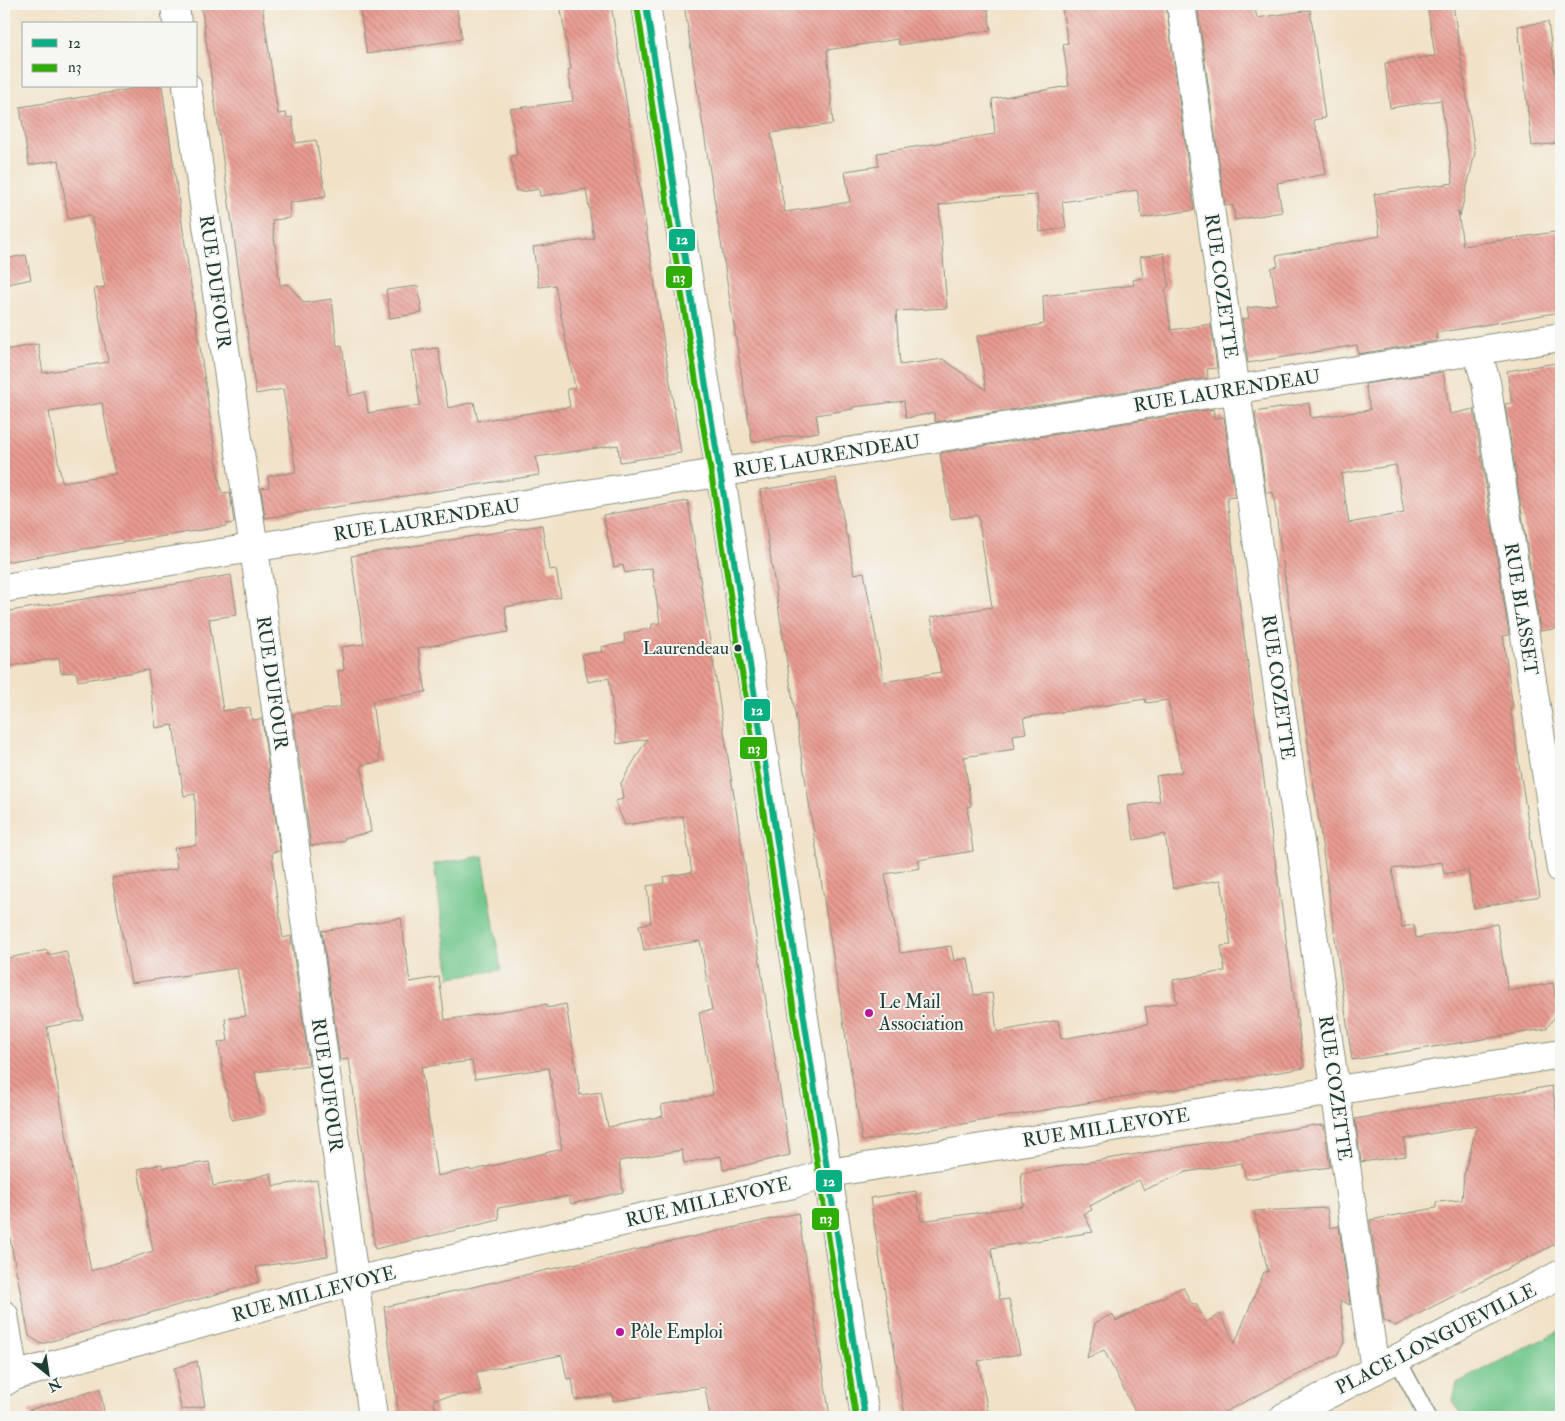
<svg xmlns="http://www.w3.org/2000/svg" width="1565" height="1421" font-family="'IM FELL Double Pica',serif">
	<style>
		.park { fill: #73c88c; stroke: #498260 }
		.building { fill: url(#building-back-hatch); fill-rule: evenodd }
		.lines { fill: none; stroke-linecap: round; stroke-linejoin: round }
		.service-casing { stroke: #88907e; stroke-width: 19 }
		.minor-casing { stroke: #88907e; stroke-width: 30 }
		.tertiary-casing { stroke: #88907e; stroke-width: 30 }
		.service { stroke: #fff; stroke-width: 16 }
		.minor { stroke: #fff; stroke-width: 28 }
		.tertiary { stroke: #fff; stroke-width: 28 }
		.bus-1-casing { stroke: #f6f6f2; stroke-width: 10 }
		.bus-2-casing { stroke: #f6f6f2; stroke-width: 10 }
		.bus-1 { stroke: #0aae83; stroke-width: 6 }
		.bus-2 { stroke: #30ae06; stroke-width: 6 }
		.bus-dot { fill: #1f3d34; stroke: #f6f6f2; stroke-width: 2 }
		.poi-dot { fill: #b5179e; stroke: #f6f6f2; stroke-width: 2 }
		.labels { text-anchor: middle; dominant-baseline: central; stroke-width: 4; stroke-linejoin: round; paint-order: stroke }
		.bus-label { font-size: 18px; fill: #1f3d34; stroke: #f6f6f2; text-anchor: end }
		.street-label { font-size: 19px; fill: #1f3d34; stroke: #f6f6f2 }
		.poi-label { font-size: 19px; fill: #1f3d34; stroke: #f6f6f2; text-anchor: start }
		.line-badge { stroke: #f6f6f2; stroke-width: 2 }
		.badge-label { font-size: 14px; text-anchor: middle; font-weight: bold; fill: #fff }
	</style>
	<defs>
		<pattern id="building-back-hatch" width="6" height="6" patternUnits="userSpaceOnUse" patternTransform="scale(1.25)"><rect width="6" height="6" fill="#ea9b91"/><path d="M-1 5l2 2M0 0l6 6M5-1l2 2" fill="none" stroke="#bd8077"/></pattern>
	</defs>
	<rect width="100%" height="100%" fill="#f6f6f2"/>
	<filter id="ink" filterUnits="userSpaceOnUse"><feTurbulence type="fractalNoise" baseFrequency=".02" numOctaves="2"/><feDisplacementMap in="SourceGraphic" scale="10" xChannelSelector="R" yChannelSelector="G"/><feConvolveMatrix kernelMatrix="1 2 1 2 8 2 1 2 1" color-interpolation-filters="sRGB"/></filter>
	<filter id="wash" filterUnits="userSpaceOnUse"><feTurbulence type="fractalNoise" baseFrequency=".0096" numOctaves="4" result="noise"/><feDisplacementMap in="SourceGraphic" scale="20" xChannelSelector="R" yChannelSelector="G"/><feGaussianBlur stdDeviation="1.12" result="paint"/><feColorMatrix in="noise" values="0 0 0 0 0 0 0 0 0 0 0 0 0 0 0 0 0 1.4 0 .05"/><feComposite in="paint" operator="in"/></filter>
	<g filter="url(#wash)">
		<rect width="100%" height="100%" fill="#f1e2c7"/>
		<g class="park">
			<path d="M 483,856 L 501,970 L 450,977 L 434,864 Z"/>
			<path d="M 1561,1330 L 1561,1417 L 1462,1417 L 1453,1400 L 1457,1383 Z"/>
		</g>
		<g id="blocks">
			<g class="building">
				<path d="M 201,4 L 262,4 L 278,114 L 286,113 L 287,118 L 292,117 L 296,143 L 316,140 L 326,197 L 289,203 L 290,218 L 272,220 L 280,285 L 288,284 L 304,303 L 332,299 L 337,346 L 342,345 L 349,396 L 365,392 L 368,413 L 420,405 L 412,351 L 438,348 L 448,408 L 474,402 L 478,421 L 570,407 L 567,389 L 575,388 L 555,285 L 539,287 L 533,247 L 594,239 L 586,189 L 540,196 L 539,189 L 521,192 L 521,191 L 516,191 L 511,156 L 517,155 L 510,109 L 573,101 L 568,70 L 571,69 L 560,4 L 611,4 L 681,453 L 620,462 L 618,445 L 536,457 L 539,475 L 265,518 L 261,488 L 269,487 L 268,476 L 296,472 L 283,389 L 256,394 Z"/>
				<path d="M 359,4 L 456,4 L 462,39 L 367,54 Z"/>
				<path d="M 684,4 L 987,4 L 991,30 L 899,45 L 898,39 L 827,50 L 833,124 L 771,133 L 785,212 L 850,202 L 845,171 L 879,166 L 877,153 L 995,134 L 992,99 L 1069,86 L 1063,44 L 1068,43 L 1061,4 L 1166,4 L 1194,210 L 1142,218 L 1137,190 L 1062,202 L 1066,228 L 1040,232 L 1037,195 L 990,198 L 939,205 L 947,308 L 896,311 L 900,365 L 943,359 L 986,390 L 977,336 L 1044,324 L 1043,296 L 1134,285 L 1133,280 L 1143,278 L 1140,257 L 1164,253 L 1169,285 L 1165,290 L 1171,330 L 1211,324 L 1217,368 L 1207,369 L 1208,378 L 935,422 L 934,413 L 906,418 L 904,401 L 853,407 L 853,409 L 816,415 L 819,432 L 752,442 Z"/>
				<path d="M 1197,4 L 1254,4 L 1257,18 L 1310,10 L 1325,118 L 1313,120 L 1321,143 L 1326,174 L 1277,183 L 1282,212 L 1235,220 L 1233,205 L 1225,206 Z"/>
				<path d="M 1427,4 L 1453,4 L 1475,153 L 1460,216 L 1458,211 L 1463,246 L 1561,231 L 1561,312 L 1436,333 L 1437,341 L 1358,354 L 1357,345 L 1248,363 L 1242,319 L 1249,318 L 1247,308 L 1277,304 L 1271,268 L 1278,266 L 1276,256 L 1380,236 L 1374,194 L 1453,183 L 1441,100 L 1390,108 L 1385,63 L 1435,56 Z"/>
				<path d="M 1548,22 L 1559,102 L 1561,102 L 1561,143 L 1532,146 L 1518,26 Z"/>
				<path d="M 132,86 L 162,86 L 220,485 L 222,493 L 230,492 L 234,523 L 226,524 L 226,526 L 4,562 L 4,350 L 38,344 L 43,373 L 108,362 L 94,289 L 105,287 L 91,215 L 68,219 L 59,160 L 29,165 L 20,107 L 132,89 ZM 102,403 L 115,474 L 62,482 L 49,412 Z"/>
				<path d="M 26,255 L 31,279 L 4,285 L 4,259 Z"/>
				<path d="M 418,286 L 422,313 L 390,318 L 386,290 Z"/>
				<path d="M 1561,362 L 1561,628 L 1540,631 L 1505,404 L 1512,403 L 1507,371 Z"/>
				<path d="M 1443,372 L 1450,414 L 1474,409 L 1509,635 L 1503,636 L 1513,708 L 1510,708 L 1540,896 L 1474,908 L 1468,870 L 1444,874 L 1442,862 L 1392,869 L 1402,927 L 1414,925 L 1416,938 L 1497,924 L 1508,991 L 1553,983 L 1558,1012 L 1546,1029 L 1352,1060 L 1273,492 L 1266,493 L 1255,412 L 1309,403 L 1311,418 L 1370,410 L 1365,384 ZM 1396,465 L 1404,513 L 1349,523 L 1341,474 Z"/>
				<path d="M 1213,409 L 1214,418 L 1224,417 L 1235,497 L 1227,498 L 1238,593 L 1304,1068 L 1158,1092 L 1157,1091 L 862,1141 L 760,490 L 836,478 L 846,535 L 848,536 L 854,574 L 864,572 L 884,682 L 941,672 L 931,617 L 992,607 L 978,515 L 951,519 L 940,453 ZM 1145,699 L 1146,703 L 1168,700 L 1182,772 L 1156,776 L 1160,801 L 1128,806 L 1134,840 L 1165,834 L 1173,888 L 1221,880 L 1231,945 L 1221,946 L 1225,971 L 1173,980 L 1177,1003 L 1145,1007 L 1148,1024 L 1061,1039 L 1058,1020 L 997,1032 L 992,993 L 974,995 L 968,958 L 954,961 L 951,946 L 900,953 L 885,874 L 920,868 L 918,860 L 973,851 L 967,807 L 971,806 L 964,757 L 1015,749 L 1013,735 L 1026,733 L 1023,718 Z"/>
				<path d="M 688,501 L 790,1155 L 723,1170 L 721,1156 L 684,1163 L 682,1150 L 619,1161 L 623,1192 L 571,1204 L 569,1196 L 498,1208 L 499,1220 L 375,1249 L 349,1059 L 340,1060 L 322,931 L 401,918 L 410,982 L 439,977 L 445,1020 L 547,1004 L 547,1008 L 566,1004 L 580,1095 L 601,1092 L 608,1127 L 663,1116 L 661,1105 L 713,1095 L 699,1012 L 712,1010 L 700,941 L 644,950 L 639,925 L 651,923 L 647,886 L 664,883 L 663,877 L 692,872 L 683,816 L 625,825 L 615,801 L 623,799 L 621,783 L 647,739 L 617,744 L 609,678 L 588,682 L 582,654 L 602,652 L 601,647 L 625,643 L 624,634 L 652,628 L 652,624 L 660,623 L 652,568 L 625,573 L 623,565 L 614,567 L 603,515 ZM 472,1061 L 475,1079 L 549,1068 L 562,1149 L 470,1171 L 470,1169 L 437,1176 L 421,1067 Z"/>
				<path d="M 542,525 L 549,570 L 556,569 L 561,597 L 505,607 L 508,632 L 418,648 L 426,692 L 372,701 L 380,762 L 361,765 L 371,832 L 344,838 L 344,841 L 311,846 L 293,714 L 341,707 L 338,671 L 344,670 L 341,647 L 364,644 L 351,556 Z"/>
				<path d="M 231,575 L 237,615 L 209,619 L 223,711 L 250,707 L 252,720 L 262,719 L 280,851 L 272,852 L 275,885 L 283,938 L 291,936 L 309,1065 L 255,1072 L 262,1115 L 231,1120 L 218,1042 L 228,1041 L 225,1019 L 246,1016 L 237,968 L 131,983 L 112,878 L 177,869 L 174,848 L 196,845 L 195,794 L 184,796 L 173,725 L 156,728 L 148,670 L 78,681 L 76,672 L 61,673 L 59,658 L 4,667 L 4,612 Z"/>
				<path d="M 47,950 L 48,955 L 66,951 L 84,1020 L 47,1027 L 91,1271 L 153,1251 L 138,1169 L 162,1164 L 163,1168 L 209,1162 L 213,1186 L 246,1180 L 271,1173 L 273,1186 L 317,1180 L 328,1256 L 256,1267 L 259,1282 L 41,1344 L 29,1336 L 4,1208 L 4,959 Z"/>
				<path d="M 1552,1086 L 1561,1137 L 1561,1241 L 1395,1326 L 1384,1320 L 1370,1220 L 1436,1208 L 1436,1202 L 1462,1200 L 1464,1175 L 1477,1125 L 1404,1139 L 1406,1156 L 1361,1162 L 1355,1119 Z"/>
				<path d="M 1315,1125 L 1315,1126 L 1324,1125 L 1330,1167 L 1246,1179 L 1242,1163 L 1186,1172 L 1144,1190 L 1139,1180 L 1090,1206 L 1092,1210 L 1084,1214 L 1093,1232 L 991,1248 L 1000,1300 L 1009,1299 L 1020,1354 L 978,1361 L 989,1417 L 905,1417 L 870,1198 L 916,1191 L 921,1221 L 1023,1206 L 1021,1173 Z"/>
				<path d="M 1327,1208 L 1330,1228 L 1339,1226 L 1350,1305 L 1340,1300 L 1345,1341 L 1337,1355 L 1215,1417 L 1138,1417 L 1104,1350 L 1087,1358 L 1095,1323 L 1112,1314 L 1116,1321 L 1183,1287 L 1191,1303 L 1196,1304 L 1206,1322 L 1220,1314 L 1235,1343 L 1264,1272 L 1268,1272 L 1254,1211 Z"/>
				<path d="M 798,1213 L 830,1417 L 710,1417 L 705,1387 L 613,1401 L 612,1394 L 575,1400 L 572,1378 L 567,1379 L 562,1355 L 476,1372 L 481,1392 L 434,1399 L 437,1417 L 399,1417 L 384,1307 Z"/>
				<path d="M 197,1361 L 205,1406 L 181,1410 L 174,1368 Z"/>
				<path d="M 100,1389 L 105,1417 L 30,1417 L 29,1410 Z"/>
			</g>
		</g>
	</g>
	<g filter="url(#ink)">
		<use href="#blocks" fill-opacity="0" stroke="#88907e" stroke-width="1"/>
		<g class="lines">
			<g class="service-casing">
				<path id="service" d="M 1397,1359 L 1428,1417"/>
			</g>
			<g class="minor-casing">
				<g id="minor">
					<path d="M 175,4 L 177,24"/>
					<path d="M 1181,4 L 1375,1370"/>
					<path d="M 187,86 L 257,570 L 373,1417"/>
					<path d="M 1477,351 L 1486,382 L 1561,869"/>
					<path d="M 4,588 L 1561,337"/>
					<path d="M 4,1315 L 14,1376"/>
					<path d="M 4,1382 L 14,1376 L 354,1281 L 793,1184 L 829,1173 L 1561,1054"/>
					<path d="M 1284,1417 L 1561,1274"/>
				</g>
			</g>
			<g class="tertiary-casing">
				<path id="tertiary" d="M 646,4 L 679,222 L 728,521 L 865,1417"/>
			</g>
			<use href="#service" class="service"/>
			<use href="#minor" class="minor"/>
			<use href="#tertiary" class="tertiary"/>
			<g class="bus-1-casing">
				<path id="bus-1" d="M 646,4 L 679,222 L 728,521 L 865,1417"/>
			</g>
			<g class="bus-2-casing">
				<path id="bus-2" d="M 637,5 L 670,223 L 719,522 L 856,1417"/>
			</g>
			<use href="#bus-1" class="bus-1"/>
			<use href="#bus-2" class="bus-2"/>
		</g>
	</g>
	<circle class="bus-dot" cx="738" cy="648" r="4.5"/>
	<g class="poi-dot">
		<circle cx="869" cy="1013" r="5"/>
		<circle cx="620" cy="1332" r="5"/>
	</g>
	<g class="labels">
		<g class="bus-label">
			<text x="729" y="648">Laurendeau</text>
		</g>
		<g class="street-label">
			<text transform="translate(215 282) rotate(82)">RUE DUFOUR</text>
			<text transform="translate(1221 286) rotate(82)">RUE COZETTE</text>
			<text transform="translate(1227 391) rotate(-9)">RUE LAURENDEAU</text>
			<text transform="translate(827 456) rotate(-9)">RUE LAURENDEAU</text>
			<text transform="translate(427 520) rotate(-9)">RUE LAURENDEAU</text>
			<text transform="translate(1521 609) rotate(81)">RUE BLASSET</text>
			<text transform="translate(272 683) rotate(82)">RUE DUFOUR</text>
			<text transform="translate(1278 687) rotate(82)">RUE COZETTE</text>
			<text transform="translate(327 1085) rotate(82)">RUE DUFOUR</text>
			<text transform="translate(1335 1088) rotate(82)">RUE COZETTE</text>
			<text transform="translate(1106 1128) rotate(-9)">RUE MILLEVOYE</text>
			<text transform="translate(708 1202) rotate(-13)">RUE MILLEVOYE</text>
			<text transform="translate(314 1294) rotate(-15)">RUE MILLEVOYE</text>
			<text transform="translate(1436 1339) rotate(-27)">PLACE LONGUEVILLE</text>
		</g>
		<g class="poi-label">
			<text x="879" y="1002">Le Mail<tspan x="879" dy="22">Association</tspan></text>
			<text x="630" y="1332">Pôle Emploi</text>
		</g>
	</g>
	<g class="line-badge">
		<rect x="668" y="228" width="28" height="24" rx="5" fill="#0aae83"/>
		<rect x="665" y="265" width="28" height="24" rx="5" fill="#30ae06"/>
		<rect x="743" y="698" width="28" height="24" rx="5" fill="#0aae83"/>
		<rect x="739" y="736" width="29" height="24" rx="5" fill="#30ae06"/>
		<rect x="815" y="1169" width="28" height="24" rx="5" fill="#0aae83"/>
		<rect x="811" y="1207" width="29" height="24" rx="5" fill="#30ae06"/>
	</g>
	<g class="badge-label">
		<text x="682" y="244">12</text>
		<text x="679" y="282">n3</text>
		<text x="757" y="715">12</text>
		<text x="754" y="753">n3</text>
		<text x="829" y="1186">12</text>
		<text x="826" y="1223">n3</text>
	</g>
	<rect width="1565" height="1421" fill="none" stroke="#f6f6f2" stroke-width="20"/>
	<rect x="22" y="22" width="175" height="65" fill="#f6f6f2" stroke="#a0aca6"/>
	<rect x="32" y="39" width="25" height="8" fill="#0aae83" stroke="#a0aca6"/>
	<text x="68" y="48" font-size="15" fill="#1f3d34">12</text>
	<rect x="32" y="64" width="25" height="8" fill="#30ae06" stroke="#a0aca6"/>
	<text x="68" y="72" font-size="15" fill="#1f3d34">n3</text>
	<g transform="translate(48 1374) rotate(150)" stroke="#f6f6f2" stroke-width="4" paint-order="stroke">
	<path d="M0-4L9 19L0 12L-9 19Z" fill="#1f3d34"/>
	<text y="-8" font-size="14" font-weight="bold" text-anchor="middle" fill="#1f3d34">N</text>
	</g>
</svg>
